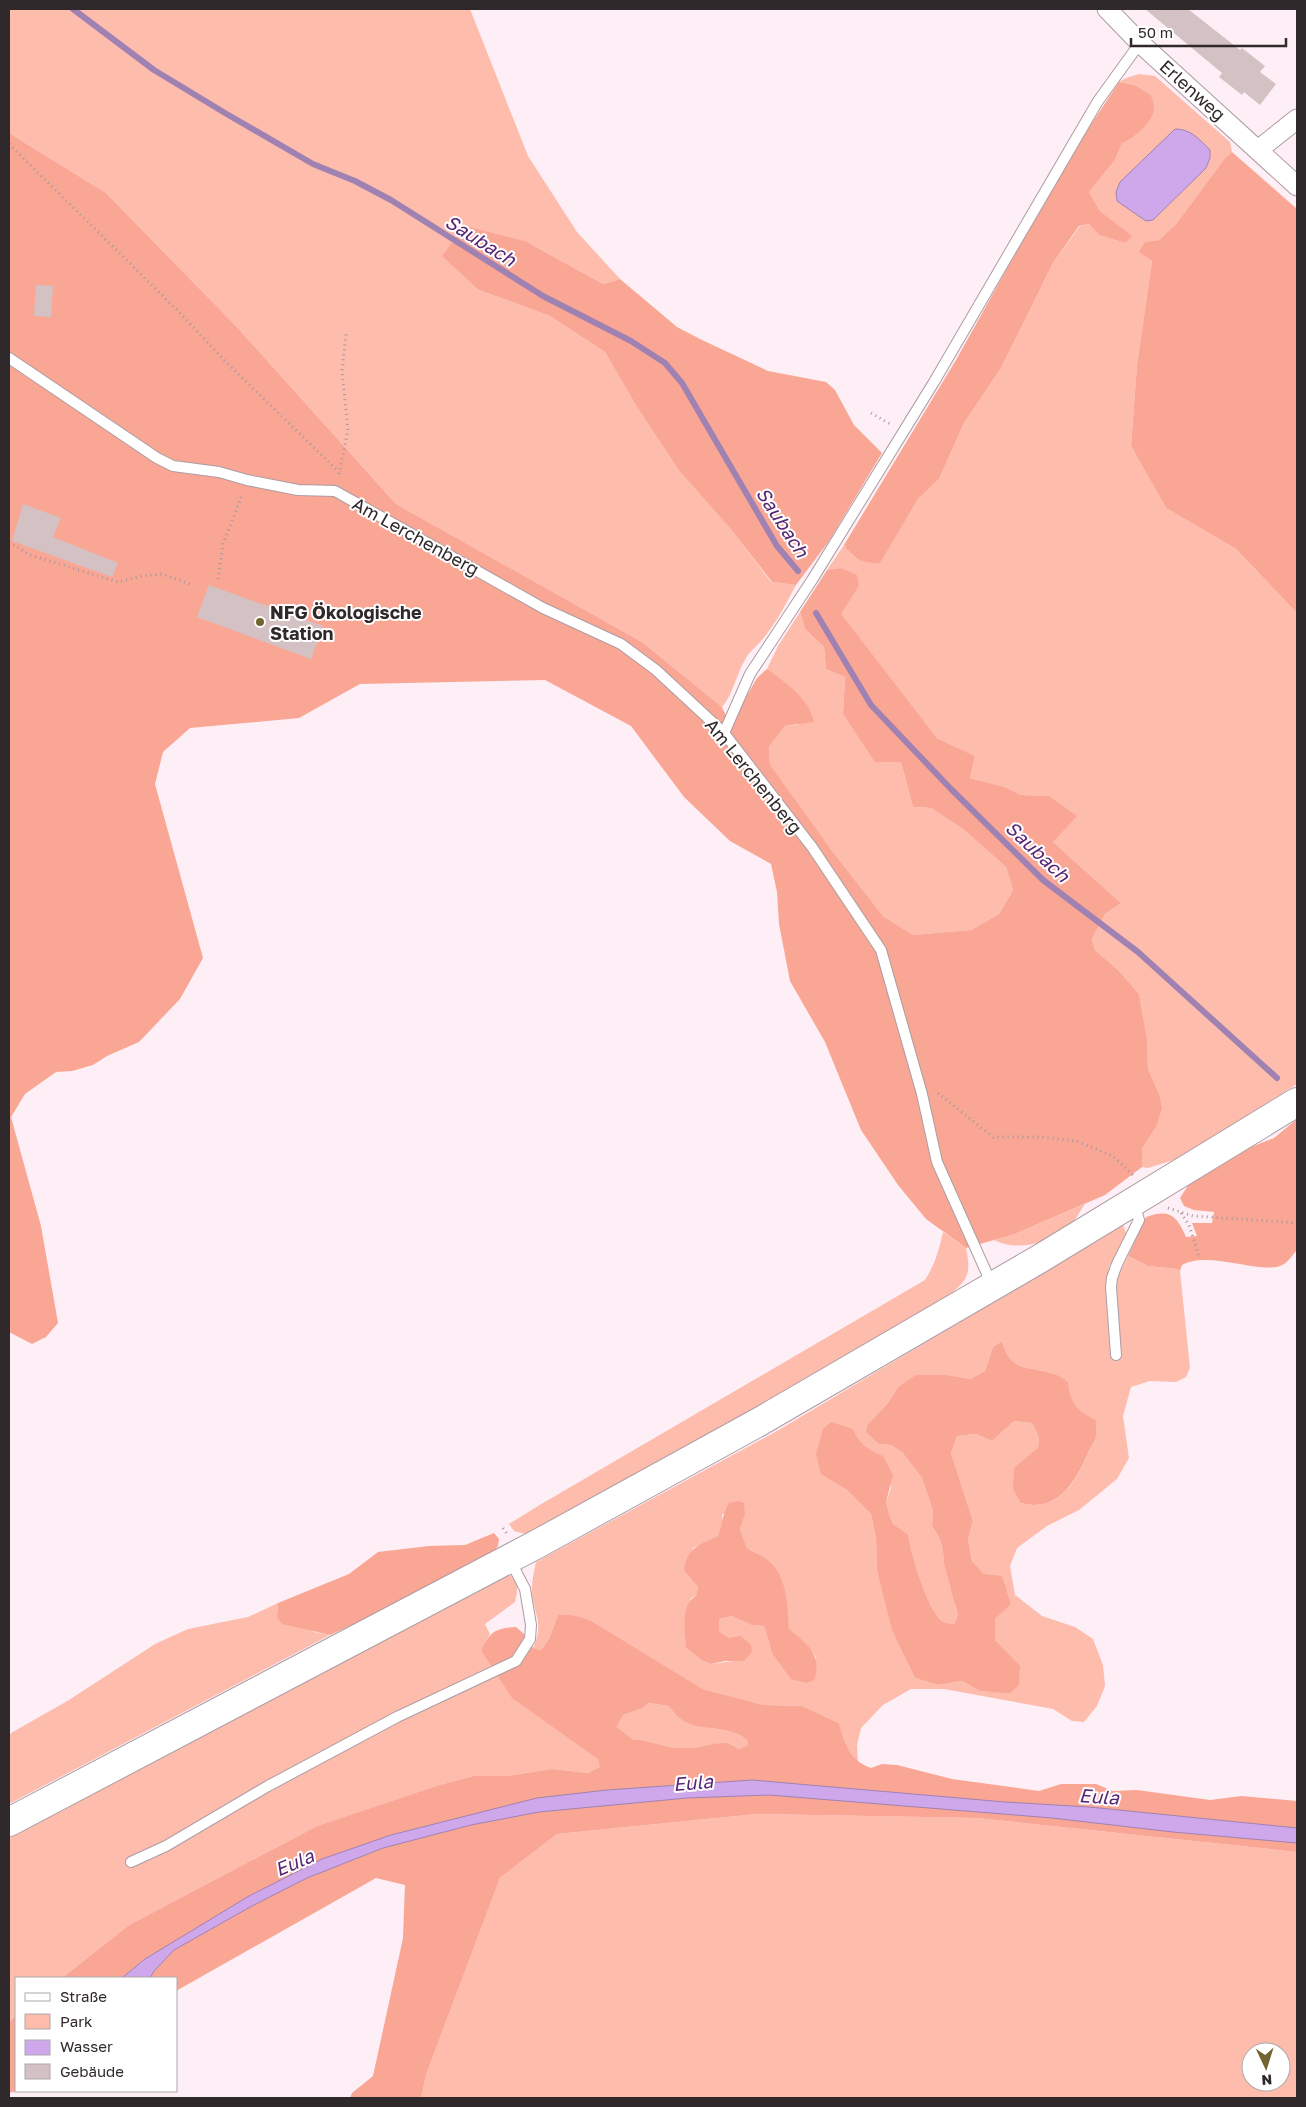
<svg xmlns="http://www.w3.org/2000/svg" width="1306" height="2107" font-family="'Golos Text',sans-serif">
	<style>
		.green { fill: #febcad; fill-rule: evenodd }
		.forest { fill: #faa694; fill-rule: evenodd }
		.water { fill: #cfa8ec; stroke: #9f82b2 }
		.lines { fill: none; stroke-linecap: round; stroke-linejoin: round }
		.stream { stroke: #9f82b2; stroke-width: 6 }
		.building { fill: #d4c1c3 }
		.lane-casing { stroke: #ad9ca3; stroke-width: 12 }
		.street-casing { stroke: #ad9ca3; stroke-width: 21 }
		.primary-casing { stroke: #ad9ca3; stroke-width: 30 }
		.path { stroke: #a4999e; stroke-width: 3; stroke-dasharray: 1 4; stroke-linecap: butt }
		.lane { stroke: #fff; stroke-width: 10 }
		.street { stroke: #fff; stroke-width: 19 }
		.primary { stroke: #fff; stroke-width: 28 }
		.poi-dot { fill: #726331; stroke: #fff; stroke-width: 2 }
		.labels { text-anchor: middle; dominant-baseline: central; stroke-width: 4; stroke-linejoin: round; paint-order: stroke }
		.street-label { font-size: 18px; fill: #30292c; stroke: #fff }
		.poi-label { font-size: 18px; font-weight: bold; fill: #30292c; stroke: #fff; text-anchor: start }
		.water-label { font-size: 19px; font-style: italic; fill: #572575; stroke: #fff }
	</style>
	<rect width="100%" height="100%" fill="#fdeff5"/>
	<g class="green">
		<path d="M 9,9 L 470,9 L 528,156 L 577,232 L 620,279 L 603,284 L 527,242 L 479,290 L 550,316 L 605,352 L 634,402 L 771,582 L 796,585 C 786,604 776,624 761,641 C 756,647 750,651 746,658 C 736,674 734,693 722,707 L 642,642 L 396,504 L 235,325 L 106,193 L 9,133 Z"/>
		<path d="M 1139,74 L 1155,76 L 1230,142 L 1232,152 L 1225,158 L 1176,224 L 1159,240 L 1145,242 L 1140,252 L 1152,261 L 1137,365 L 1131,446 L 1166,508 L 1236,549 L 1297,613 L 1297,1084 L 1180,1158 L 1148,1168 L 1142,1167 L 1142,1149 L 1156,1127 L 1159,1094 L 1148,1069 L 1147,1038 L 1139,994 L 1119,971 L 1095,950 L 1092,939 L 1105,914 L 1121,903 L 1053,842 L 1049,796 L 1021,795 L 1005,787 L 970,778 L 975,756 L 937,738 L 840,614 L 859,586 L 840,568 L 827,570 L 844,545 L 853,556 L 880,562 L 918,499 L 939,479 L 964,423 L 1001,368 L 1053,263 L 1080,226 L 1089,224 L 1099,235 L 1125,243 L 1131,236 L 1100,211 L 1089,192 L 1115,160 L 1122,143 L 1154,108 L 1151,95 L 1135,85 L 1119,82 L 1126,78 Z"/>
		<path d="M 800,612 L 805,629 L 824,647 L 826,669 L 845,677 L 843,714 L 876,762 L 901,762 L 913,807 L 931,808 L 963,829 L 1006,867 L 1013,890 L 999,914 L 971,930 L 913,935 L 883,916 L 833,852 L 770,766 L 769,747 L 785,726 L 798,725 L 767,669 L 778,646 Z"/>
		<path d="M 1085,1204 C 1080,1211 1075,1221 1069,1227 C 1050,1243 1017,1252 994,1240 L 1015,1234 Z"/>
		<path d="M 1123,1225 L 1126,1233 L 1109,1267 L 1120,1272 L 1128,1256 L 1148,1266 L 1177,1269 L 1180,1271 L 1190,1368 L 1186,1377 L 1176,1382 L 1150,1381 L 1131,1387 L 1123,1416 L 1129,1458 L 1117,1479 L 1079,1510 L 1047,1526 L 1017,1548 L 1010,1566 L 1015,1595 L 1042,1616 L 1075,1627 L 1093,1639 L 1103,1665 L 1105,1686 L 1097,1706 L 1084,1722 L 1072,1721 L 1053,1709 L 944,1689 L 911,1689 L 883,1705 L 861,1728 L 857,1745 L 858,1763 L 847,1748 L 839,1723 L 802,1706 L 764,1705 L 703,1689 L 590,1620 L 558,1615 L 549,1639 L 541,1650 L 533,1648 C 544,1623 535,1618 532,1594 C 531,1583 534,1573 536,1562 L 777,1431 ZM 1002,1341 C 1011,1374 1029,1365 1054,1374 C 1059,1375 1063,1379 1068,1382 C 1071,1403 1076,1410 1096,1420 C 1096,1425 1097,1431 1096,1436 C 1095,1442 1090,1448 1088,1453 C 1077,1482 1057,1513 1021,1503 L 1028,1458 L 1038,1448 L 1039,1437 L 1032,1423 L 1014,1421 L 992,1441 L 976,1434 L 957,1436 L 951,1453 L 973,1521 L 968,1539 L 972,1561 L 984,1574 L 1007,1591 L 1010,1600 L 1009,1605 L 995,1619 L 995,1640 L 1007,1653 L 1010,1693 L 980,1691 L 962,1681 L 938,1685 L 915,1678 L 902,1650 L 877,1570 L 876,1538 L 871,1514 L 846,1489 L 857,1439 L 868,1451 L 883,1457 L 887,1465 L 891,1488 L 886,1502 L 889,1514 L 893,1524 L 908,1534 C 911,1554 927,1609 942,1621 C 945,1623 950,1623 954,1624 C 959,1616 958,1611 954,1602 L 944,1564 L 943,1551 L 940,1539 L 932,1526 L 933,1511 L 922,1478 L 902,1452 L 891,1445 L 879,1444 L 868,1424 L 888,1403 L 898,1387 L 948,1375 L 970,1379 L 985,1371 L 993,1347 ZM 722,1514 L 745,1515 L 740,1529 L 747,1548 L 769,1561 L 789,1629 L 810,1649 L 817,1659 L 772,1653 L 764,1626 L 751,1625 L 732,1616 L 719,1619 L 719,1631 L 729,1638 L 733,1661 L 711,1664 L 703,1661 L 686,1648 L 685,1628 L 691,1598 L 696,1596 L 698,1587 L 684,1571 L 693,1548 L 718,1536 L 723,1524 Z"/>
		<path d="M 943,1232 L 966,1248 C 972,1276 967,1281 945,1298 L 677,1453 L 526,1534 L 514,1531 L 509,1524 L 538,1506 L 925,1280 C 935,1264 939,1250 943,1232 Z"/>
		<path d="M 503,1575 L 510,1575 C 519,1584 518,1590 515,1602 L 485,1624 L 490,1634 L 481,1650 L 598,1759 L 601,1767 L 588,1773 L 552,1769 L 507,1776 L 473,1776 L 436,1786 L 317,1826 L 129,1925 L 62,1978 L 16,1978 L 16,2015 L 9,2022 L 9,1837 L 232,1721 Z"/>
		<path d="M 278,1603 L 277,1617 L 314,1632 L 330,1635 L 9,1804 L 9,1736 L 11,1733 L 69,1700 L 155,1644 L 188,1629 L 248,1617 Z"/>
		<path d="M 649,1703 L 669,1706 C 688,1737 722,1720 747,1740 L 748,1745 L 739,1749 L 712,1744 L 694,1748 L 674,1748 L 642,1740 L 634,1740 L 615,1727 L 623,1715 L 641,1709 Z"/>
		<path d="M 757,1814 L 977,1818 L 1297,1852 L 1297,2098 L 421,2098 L 426,2075 L 500,1878 L 557,1834 ZM 1251,2052 L 1281,2052 L 1281,2082 L 1251,2082 Z"/>
	</g>
	<g class="forest">
		<path d="M 1119,82 L 1135,85 L 1151,95 C 1152,98 1154,104 1154,107 C 1154,122 1134,138 1122,143 L 1115,160 L 1089,192 L 1100,211 L 1132,236 L 1125,243 L 1099,235 L 1089,224 L 1079,226 L 1053,263 L 1001,368 L 964,423 L 939,479 L 918,499 L 880,563 C 862,563 854,559 844,545 L 956,360 L 1067,161 Z"/>
		<path d="M 9,133 L 106,193 L 235,325 L 396,504 L 642,642 L 722,707 L 730,725 L 757,678 L 767,669 C 786,683 809,698 814,722 L 785,726 L 769,747 L 770,765 L 833,852 L 883,916 L 913,935 L 971,930 L 999,914 L 1013,890 L 1006,867 L 963,829 L 931,808 L 913,807 L 901,762 L 875,762 L 843,714 L 845,677 L 826,669 L 824,647 L 805,629 L 800,612 L 827,570 L 840,568 L 857,575 L 859,586 L 841,614 L 937,738 L 975,756 L 970,778 L 1005,787 L 1021,795 L 1049,796 L 1077,816 L 1053,842 L 1121,903 L 1105,914 L 1092,939 L 1095,950 L 1119,971 L 1139,994 L 1147,1038 L 1148,1069 L 1159,1094 L 1162,1108 L 1156,1127 L 1142,1149 L 1142,1167 L 1105,1195 L 1015,1234 L 966,1248 L 926,1219 L 898,1185 L 861,1130 L 825,1042 L 790,981 L 779,924 L 777,892 L 771,864 L 730,841 L 684,797 L 631,726 L 545,680 L 360,684 L 299,718 L 190,728 L 163,752 L 155,784 L 203,958 L 180,999 L 139,1042 L 107,1056 L 93,1065 L 72,1071 L 56,1072 L 25,1094 L 11,1117 L 41,1226 L 58,1323 L 46,1337 L 32,1344 L 9,1332 Z"/>
		<path d="M 1232,152 L 1297,209 L 1297,613 L 1236,549 L 1166,508 L 1131,446 L 1137,365 L 1152,261 L 1139,252 L 1145,242 L 1159,240 L 1176,224 L 1225,158 Z"/>
		<path d="M 465,226 L 527,242 L 603,284 L 620,279 L 677,327 L 702,340 L 768,371 L 826,382 L 835,390 L 854,425 L 882,453 L 829,541 L 796,585 L 772,582 L 729,527 L 679,470 L 634,402 L 605,352 L 550,316 L 479,290 L 442,256 Z"/>
		<path d="M 1297,1119 L 1297,1250 C 1293,1254 1289,1261 1284,1264 C 1265,1277 1210,1249 1182,1265 L 1180,1271 L 1177,1269 L 1148,1266 L 1128,1256 L 1146,1217 C 1170,1209 1176,1215 1186,1237 L 1197,1236 L 1192,1223 L 1212,1223 L 1214,1212 L 1194,1210 L 1184,1206 L 1180,1198 L 1189,1184 L 1251,1147 L 1274,1138 Z"/>
		<path d="M 1002,1341 C 1011,1374 1029,1365 1054,1374 C 1059,1375 1064,1379 1068,1382 C 1071,1403 1076,1410 1096,1420 C 1096,1425 1097,1431 1096,1436 C 1095,1442 1090,1448 1088,1453 C 1076,1482 1057,1513 1021,1503 L 1013,1489 L 1014,1468 L 1038,1448 L 1039,1437 L 1032,1423 L 1014,1421 L 992,1441 L 976,1434 L 957,1436 L 951,1453 L 973,1521 L 968,1539 L 972,1561 L 984,1574 L 1002,1576 L 1010,1600 L 1010,1605 L 995,1619 L 995,1640 L 1020,1666 L 1019,1685 L 1010,1693 L 1003,1693 L 980,1691 L 962,1681 L 938,1685 L 915,1678 L 892,1630 L 877,1570 L 876,1538 L 871,1514 L 846,1489 L 821,1474 L 816,1454 L 823,1429 L 831,1422 L 853,1429 C 859,1444 868,1450 883,1456 L 893,1475 L 886,1502 L 889,1514 L 893,1524 L 908,1534 C 911,1554 927,1609 942,1621 C 945,1623 950,1623 954,1624 C 959,1616 958,1611 954,1602 L 944,1564 L 943,1551 L 940,1539 L 932,1526 L 933,1511 L 922,1478 L 902,1452 L 891,1445 L 879,1444 L 866,1432 L 868,1424 L 888,1403 L 898,1387 L 916,1375 L 948,1375 L 970,1379 L 985,1371 L 993,1347 Z"/>
		<path d="M 739,1501 L 744,1503 L 745,1515 L 740,1529 L 747,1548 C 754,1553 764,1556 770,1562 C 788,1579 787,1607 789,1629 C 807,1644 823,1655 814,1680 L 806,1683 L 791,1679 L 772,1653 L 764,1626 L 751,1625 L 732,1616 L 719,1619 L 719,1631 L 729,1638 L 741,1636 L 751,1645 L 752,1652 L 744,1661 L 725,1661 L 711,1664 L 703,1661 L 686,1648 C 685,1633 680,1604 696,1596 L 698,1587 L 684,1571 C 687,1547 699,1545 718,1536 C 723,1523 722,1515 729,1503 Z"/>
		<path d="M 494,1533 L 499,1539 L 498,1546 L 492,1554 L 376,1614 L 330,1635 L 282,1624 L 277,1617 L 278,1603 L 349,1574 L 378,1552 L 429,1546 L 465,1545 Z"/>
		<path d="M 558,1615 L 571,1615 L 590,1620 L 703,1689 L 764,1705 L 802,1706 L 839,1723 C 846,1745 848,1759 871,1768 L 882,1764 L 897,1765 L 952,1779 L 1039,1791 L 1061,1784 L 1096,1784 L 1113,1791 L 1137,1790 L 1210,1800 L 1241,1796 L 1297,1801 L 1297,1852 L 977,1818 L 757,1814 L 557,1834 L 500,1878 L 426,2075 L 421,2098 L 350,2098 L 352,2093 L 373,2076 L 403,1938 L 405,1885 L 376,1878 L 176,1991 L 176,1978 L 62,1978 L 129,1925 L 317,1826 L 436,1786 L 473,1776 L 507,1776 L 552,1769 L 588,1773 L 600,1767 L 598,1759 L 512,1698 L 481,1650 C 490,1632 495,1628 516,1627 L 524,1634 L 533,1648 L 541,1650 L 549,1639 ZM 649,1703 L 669,1706 C 689,1739 721,1719 747,1740 L 748,1745 L 739,1749 L 727,1743 L 712,1744 L 694,1748 L 674,1748 L 642,1740 L 634,1740 L 616,1727 L 623,1715 L 641,1709 Z"/>
		<path d="M 16,2015 L 17,2091 L 9,2093 L 9,2022 Z"/>
	</g>
	<g class="water">
		<path d="M 1175,129 C 1191,129 1199,139 1210,150 L 1210,158 L 1206,168 L 1153,220 L 1146,221 L 1117,201 L 1116,192 L 1120,182 Z"/>
		<path d="M 752,1780 L 1005,1802 L 1089,1807 L 1297,1828 L 1297,1843 L 1173,1832 L 1052,1818 L 769,1795 L 687,1798 L 539,1812 L 471,1825 L 383,1848 L 307,1878 L 252,1906 L 174,1950 L 154,1971 L 150,1978 L 122,1978 L 145,1959 L 249,1896 L 322,1859 L 391,1835 L 537,1798 L 607,1790 Z"/>
	</g>
	<g class="lines">
		<g class="stream">
			<path d="M 73,9 L 154,70 L 225,113 L 313,164 L 355,181 L 391,200 L 543,296 L 631,341 L 665,363 L 682,383 L 777,546 L 798,571"/>
			<path d="M 816,613 L 871,705 L 951,789 L 1043,880 L 1138,952 L 1277,1078"/>
		</g>
	</g>
	<g class="building">
		<path d="M 1145,9 L 1188,9 L 1240,50 L 1242,48 L 1265,66 L 1260,72 L 1276,84 L 1260,105 L 1244,92 L 1242,95 L 1219,77 L 1222,73 Z"/>
		<path d="M 36,285 L 53,286 L 51,317 L 34,316 Z"/>
		<path d="M 23,504 L 61,518 L 53,537 L 118,563 L 112,577 L 12,541 Z"/>
		<path d="M 209,585 L 323,626 L 311,659 L 197,617 Z"/>
	</g>
	<g class="lines">
		<g class="lane-casing">
			<g id="lane">
				<path d="M 9,358 L 157,458 L 173,466 L 219,472 L 247,480 L 298,490 L 335,491 L 543,608 L 621,644 L 656,670 L 724,733 L 812,847 L 881,950 L 922,1094 L 937,1162 L 992,1285"/>
				<path d="M 724,733 L 750,674 L 812,580 L 934,382 L 1098,101 L 1140,43"/>
				<path d="M 1116,1355 L 1111,1287 L 1112,1278 L 1117,1264 L 1139,1220 L 1134,1204"/>
				<path d="M 131,1862 L 166,1846 L 268,1786 L 397,1717 L 516,1661 L 530,1639 L 531,1625 L 525,1589 L 510,1560"/>
			</g>
		</g>
		<g class="street-casing">
			<g id="street">
				<path d="M 1107,9 L 1140,43 L 1297,186"/>
				<path d="M 1258,150 L 1297,119"/>
			</g>
		</g>
		<g class="primary-casing">
			<path id="primary" d="M 9,1822 L 539,1543 L 759,1422 L 1041,1258 L 1297,1102"/>
		</g>
		<g class="path">
			<path d="M 9,144 L 178,311 L 226,362 L 339,472"/>
			<path d="M 871,413 L 892,425"/>
			<path d="M 339,474 L 348,430 L 342,371 L 346,333"/>
			<path d="M 9,542 L 30,555 L 118,582 L 142,576 L 162,574 L 193,585"/>
			<path d="M 218,579 L 223,544 L 243,493"/>
			<path d="M 938,1093 L 993,1137 L 1042,1137 L 1076,1141 L 1113,1156 L 1133,1175"/>
			<path d="M 1168,1208 L 1193,1216 L 1297,1223"/>
			<path d="M 1181,1213 L 1189,1225 L 1199,1256"/>
			<path d="M 503,1528 L 507,1534"/>
		</g>
		<use href="#lane" class="lane"/>
		<use href="#street" class="street"/>
		<use href="#primary" class="primary"/>
	</g>
	<circle class="poi-dot" cx="260" cy="622" r="5"/>
	<g class="labels">
		<g class="street-label">
			<text transform="translate(1193 90) rotate(42)">Erlenweg</text>
			<text transform="translate(416 536) rotate(29)">Am Lerchenberg</text>
			<text transform="translate(754 776) rotate(51)">Am Lerchenberg</text>
		</g>
		<g class="poi-label">
			<text x="270" y="612">NFG Ökologische<tspan x="270" dy="21">Station</tspan></text>
		</g>
		<g class="water-label">
			<text transform="translate(481 240) rotate(32)">Saubach</text>
			<text transform="translate(783 522) rotate(57)">Saubach</text>
			<text transform="translate(1038 851) rotate(43)">Saubach</text>
			<text transform="translate(693 1782) rotate(-5)">Eula</text>
			<text transform="translate(1099 1796) rotate(4)">Eula</text>
			<text transform="translate(294 1862) rotate(-23)">Eula</text>
		</g>
	</g>
	<rect width="1306" height="2107" fill="none" stroke="#30292c" stroke-width="20"/>
	<rect x="15" y="1977" width="162" height="115" fill="#ffffff" stroke="#aca9ab"/>
	<rect x="25" y="1993" width="25" height="8" fill="#ffffff" stroke="#aca9ab"/>
	<text x="60" y="2002" font-size="15" fill="#30292c">Straße</text>
	<rect x="25" y="2014" width="25" height="15" fill="#febcad" stroke="#aca9ab"/>
	<text x="60" y="2027" font-size="15" fill="#30292c">Park</text>
	<rect x="25" y="2040" width="25" height="15" fill="#cfa8ec" stroke="#aca9ab"/>
	<text x="60" y="2052" font-size="15" fill="#30292c">Wasser</text>
	<rect x="25" y="2064" width="25" height="15" fill="#d4c1c3" stroke="#aca9ab"/>
	<text x="60" y="2077" font-size="15" fill="#30292c">Gebäude</text>
	<g transform="translate(1266 2067) rotate(176)"><circle r="24" fill="#ffffff" stroke="#aca9ab"/>
	<path d="M0-4L9 19L0 12L-9 19Z" fill="#726331"/>
	<text y="-8" font-size="14" font-weight="bold" text-anchor="middle" fill="#30292c">N</text>
	</g>
	<path d="M1131 38v8h155v-8" fill="none" stroke="#30292c" stroke-width="2.5"/>
	<text x="1138" y="38" font-size="15" fill="#30292c" stroke="#ffffff" stroke-width="4" paint-order="stroke">50 m</text>
</svg>
